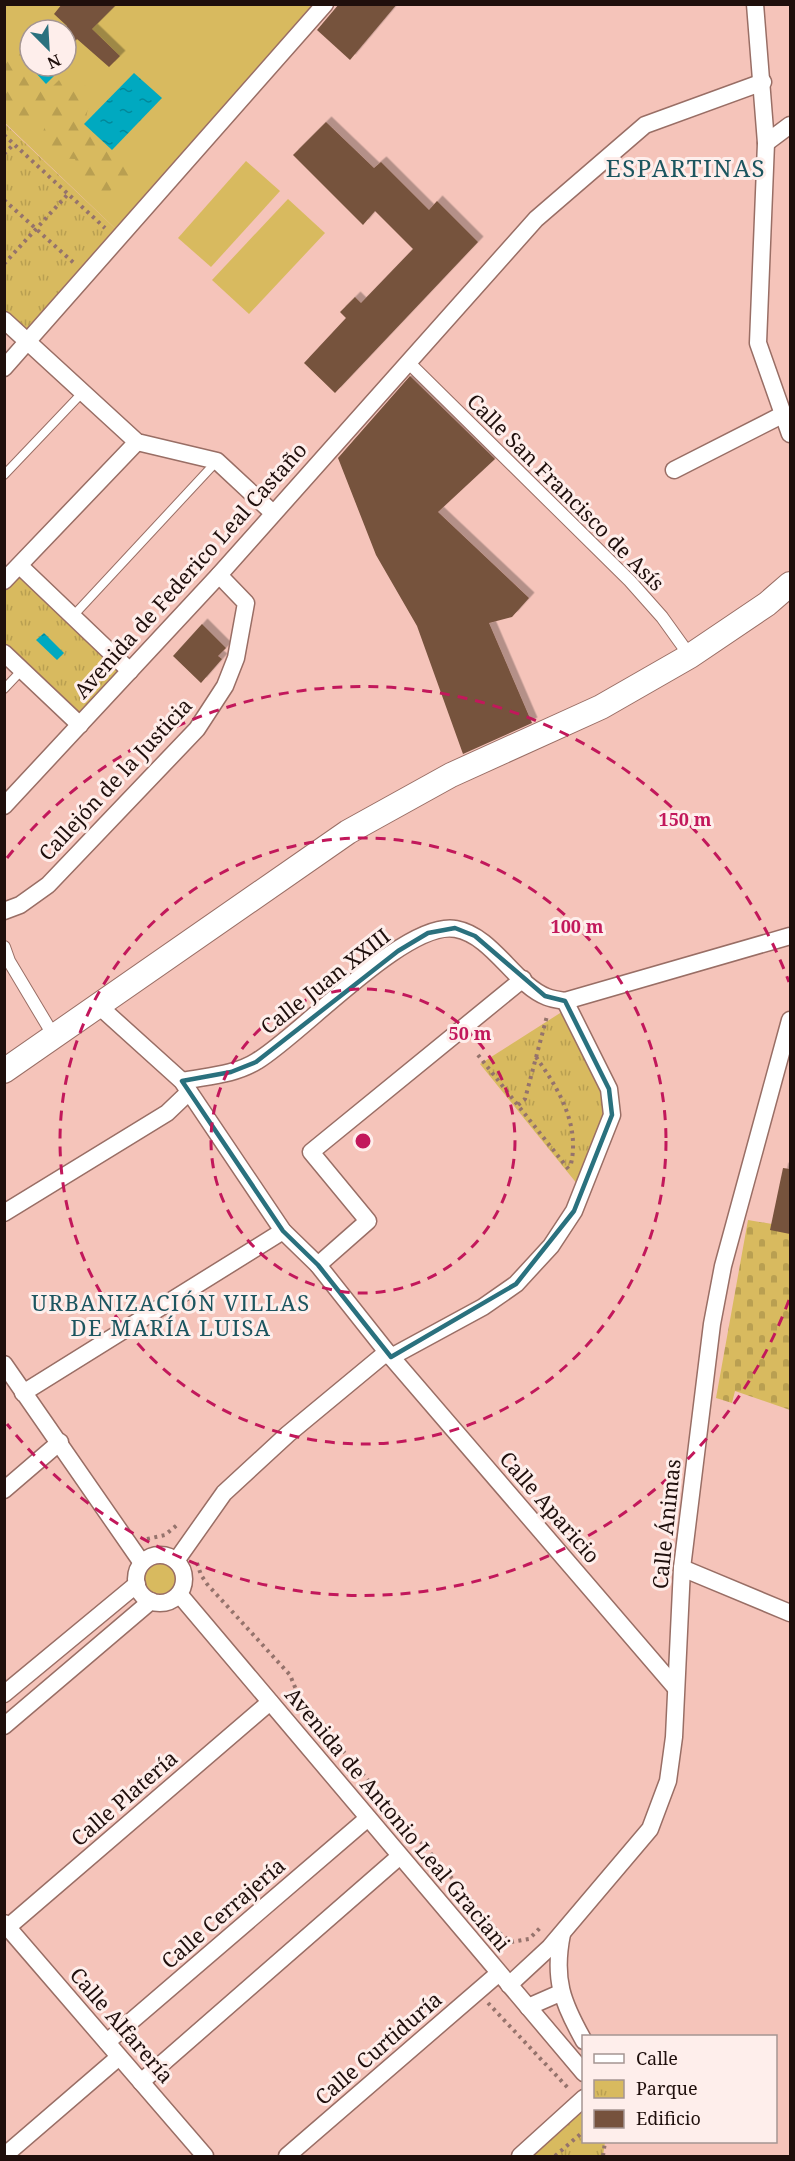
<svg xmlns="http://www.w3.org/2000/svg" width="795" height="2161" font-family="'Noto Serif',serif">
	<style>
		.grass { fill: #d8ba5f; fill-rule: evenodd }
		.forest { fill: url(#forest-firs) }
		.cemetery { fill: url(#cemetery-stones) }
		.park { fill: url(#park-tufts) }
		.water { fill: url(#water-ripples) }
		.building { fill: #76523d; filter: url(#shadow) }
		.lines { fill: none; stroke-linecap: round; stroke-linejoin: round }
		.service-casing { stroke: #996e65; stroke-width: 10 }
		.pedestrian-casing { stroke: #996e65; stroke-width: 14 }
		.minor-casing { stroke: #996e65; stroke-width: 19 }
		.secondary-casing { stroke: #996e65; stroke-width: 26 }
		.path { stroke: #95736c; stroke-width: 4; stroke-dasharray: 3 4.5; stroke-linecap: butt }
		.service { stroke: #fff; stroke-width: 8 }
		.pedestrian { stroke: #fff; stroke-width: 12 }
		.minor { stroke: #fff; stroke-width: 16 }
		.secondary { stroke: #fff; stroke-width: 24 }
		.marked { fill: none; stroke: #2a717e; stroke-width: 4.5; stroke-linejoin: round }
		.ring { fill: none; stroke: #c2185b; stroke-width: 3; stroke-dasharray: 10 8 }
		.labels { text-anchor: middle; dominant-baseline: central; stroke-width: 6; stroke-linejoin: round; paint-order: stroke }
		.street-label { font-size: 21px; fill: #1f0f0c; stroke: #feeeeb }
		.neighbourhood-label { font-size: 22px; letter-spacing: 1.5px; fill: #1c555f; stroke: #feeeeb }
		.quarter-label { font-size: 24px; letter-spacing: 1.5px; fill: #1c555f; stroke: #feeeeb }
		.centre { fill: #c2185b; stroke: #feeeeb; stroke-width: 3 }
		.ring-label { font-size: 18px; text-anchor: middle; font-weight: bold; fill: #c2185b; stroke: #feeeeb; stroke-width: 6; stroke-linejoin: round; paint-order: stroke }
	</style>
	<defs>
		<pattern id="forest-firs" width="22" height="20" patternUnits="userSpaceOnUse" patternTransform="scale(1.5)"><rect width="22" height="20" fill="#d8ba5f"/><path d="M5 1l3.5 6h-7zM16 11l3.5 6h-7z" fill="#b99f51"/></pattern>
		<pattern id="cemetery-stones" width="16" height="16" patternUnits="userSpaceOnUse" patternTransform="scale(1.5)"><rect width="16" height="16" fill="#d8ba5f"/><path d="M2 7V4a2 2 0 0 1 4 0v3zM10 15v-3a2 2 0 0 1 4 0v3z" fill="#b99f51"/></pattern>
		<pattern id="park-tufts" width="24" height="20" patternUnits="userSpaceOnUse" patternTransform="scale(1.5)"><rect width="24" height="20" fill="#d8ba5f"/><path d="M3 7l-1-3M5 7V3M7 7l1-3M15 17l-1-3M17 17v-4M19 17l1-3" fill="none" stroke="#b99f51"/></pattern>
		<pattern id="water-ripples" width="26" height="14" patternUnits="userSpaceOnUse" patternTransform="scale(1.5)"><rect width="26" height="14" fill="#00a9c0"/><path d="M2 4q2-2 4 0t4 0M15 11q2-2 4 0t4 0" fill="none" stroke="#02889a"/></pattern>
		<filter id="shadow"><feDropShadow dx="5.5" dy="-5.5" stdDeviation="0" flood-color="#0004"/></filter>
	</defs>
	<rect width="100%" height="100%" fill="#f5c4ba"/>
	<g class="grass">
		<path d="M 4,5 L 325,5 L 122,235 L 5,123 ZM 30,30 L 66,30 L 66,66 L 30,66 Z"/>
		<path d="M 246,161 L 280,191 L 211,267 L 178,238 Z"/>
		<path d="M 288,199 L 325,233 L 249,314 L 212,280 Z"/>
		<circle cx="160" cy="1579" r="20"/>
	</g>
	<path class="forest" d="M 17,46 L 30,57 C 30,73 33,83 48,91 L 59,80 L 76,86 L 84,85 L 91,90 C 94,99 89,103 87,113 C 83,135 103,150 121,154 L 134,179 L 120,184 L 100,198 L 83,184 L 75,159 L 54,158 L 41,138 L 45,126 L 44,119 C 31,114 15,124 5,110 L 5,53 Z"/>
	<path class="cemetery" d="M 748,1220 L 790,1227 L 790,1410 L 735,1391 L 732,1403 L 716,1398 Z"/>
	<g class="park">
		<path d="M 4,123 L 122,235 L 28,342 L 5,320 Z"/>
		<path d="M 20,566 L 130,671 L 80,725 L 5,653 L 4,581 Z"/>
		<path d="M 568,1008 L 612,1115 L 582,1190 L 480,1064 Z"/>
		<path d="M 583,2098 L 584,2142 L 605,2142 L 603,2156 L 520,2156 Z"/>
	</g>
	<g class="water">
		<path d="M 39,66 L 64,66 L 46,84 L 34,71 Z"/>
		<path d="M 134,73 L 162,98 L 112,150 L 84,124 Z"/>
		<path d="M 44,633 L 64,653 L 57,660 L 36,640 Z"/>
	</g>
	<g class="building">
		<path d="M 62,4 L 117,4 L 92,29 L 120,56 L 109,67 L 77,39 L 66,50 L 67,26 L 54,14 Z"/>
		<path d="M 339,4 L 397,4 L 350,60 L 317,30 Z"/>
		<path d="M 326,122 L 374,168 L 381,162 L 429,210 L 437,201 L 478,242 L 335,393 L 304,363 L 346,318 L 340,312 L 355,297 L 361,303 L 413,249 L 375,211 L 363,225 L 293,155 Z"/>
		<path d="M 410,376 L 495,459 L 438,512 L 529,598 L 512,617 L 489,623 L 532,723 L 463,754 L 417,626 L 376,555 L 338,458 Z"/>
		<path d="M 202,624 L 226,648 L 218,656 L 222,659 L 201,683 L 173,656 Z"/>
		<path d="M 783,1168 L 790,1169 L 790,1234 L 770,1230 Z"/>
	</g>
	<g class="lines">
		<g class="service-casing">
			<g id="service">
				<path d="M 4,475 L 83,392"/>
				<path d="M 73,616 L 217,461"/>
				<path d="M 4,689 L 22,670"/>
			</g>
		</g>
		<g class="pedestrian-casing">
			<g id="pedestrian">
				<path d="M 408,362 L 630,581 L 662,617 L 690,656"/>
				<path d="M 4,947 L 9,961 L 55,1038"/>
			</g>
		</g>
		<g class="minor-casing">
			<g id="minor">
				<path d="M 755,4 L 766,143 L 758,343 L 790,434"/>
				<path d="M 766,143 L 790,125"/>
				<path d="M 4,320 L 137,442 L 217,461 L 273,513"/>
				<path d="M 4,368 L 325,4"/>
				<path d="M 674,470 L 782,415"/>
				<path d="M 20,566 L 130,671"/>
				<path d="M 4,581 L 137,442"/>
				<path d="M 4,653 L 80,725"/>
				<path d="M 4,806 L 219,575 L 536,219 L 645,125 L 763,82"/>
				<path d="M 4,911 L 20,905 L 48,885 L 197,729 L 225,686 L 236,658 L 246,603 L 219,575"/>
				<path d="M 100,1007 L 182,1081 L 283,1231 L 318,1265 L 387,1352 L 675,1687"/>
				<path d="M 182,1081 C 207,1076 235,1075 257,1061 C 301,1035 406,919 456,929 C 493,936 514,984 547,997 C 552,999 559,1000 565,1001 L 790,936"/>
				<path d="M 4,1213 L 167,1113 L 189,1092"/>
				<path d="M 318,1265 L 368,1221 L 311,1152 L 523,979"/>
				<path d="M 391,1357 L 483,1307 L 516,1284 L 551,1246 L 574,1211 L 612,1115 L 609,1089 L 565,1001"/>
				<path d="M 4,1364 L 142,1563"/>
				<path d="M 23,1393 L 283,1231"/>
				<path d="M 4,1490 L 60,1442"/>
				<circle cx="160" cy="1579" r="24"/>
				<path d="M 176,1561 L 224,1493 L 288,1434 L 387,1352"/>
				<path d="M 682,1568 L 790,1613"/>
				<path d="M 179,1594 L 584,2073"/>
				<path d="M 4,1694 L 137,1584"/>
				<path d="M 4,1726 L 151,1601"/>
				<path d="M 4,1923 L 205,2156"/>
				<path d="M 8,1927 L 270,1702"/>
				<path d="M 562,1934 C 553,1979 562,2002 584,2041"/>
				<path d="M 509,1985 L 550,1947 L 650,1829 L 668,1781 L 674,1737 L 682,1568 L 712,1324 L 723,1266 L 790,1020"/>
				<path d="M 528,2007 L 560,1993"/>
				<path d="M 107,2042 L 368,1818"/>
				<path d="M 141,2082 L 400,1856"/>
				<path d="M 4,2156 L 119,2057"/>
				<path d="M 287,2156 L 499,1973"/>
				<path d="M 520,2156 L 584,2098"/>
			</g>
		</g>
		<g class="secondary-casing">
			<path id="secondary" d="M 4,1071 L 348,832 L 451,775 L 601,707 L 690,656 L 767,604 L 790,584"/>
		</g>
		<g class="path">
			<path d="M 4,135 L 105,228"/>
			<path d="M 4,154 L 14,144"/>
			<path d="M 4,200 L 75,264"/>
			<path d="M 4,264 L 68,194"/>
			<path d="M 478,1055 L 570,1171"/>
			<path d="M 536,1057 C 558,1088 580,1124 571,1164"/>
			<path d="M 518,1105 L 525,1099 L 547,1016"/>
			<path d="M 147,1539 L 165,1535 L 177,1525"/>
			<path d="M 197,1563 L 201,1575 L 207,1584 L 290,1675 L 301,1702 L 498,1932 L 511,1942 L 529,1939 L 540,1928"/>
			<path d="M 488,2003 L 569,2089"/>
			<path d="M 555,2156 L 584,2131"/>
			<path d="M 603,2156 L 605,2142"/>
		</g>
		<use href="#service" class="service"/>
		<use href="#pedestrian" class="pedestrian"/>
		<use href="#minor" class="minor"/>
		<use href="#secondary" class="secondary"/>
	</g>
	<path class="marked" d="M 455,928 L 475,936 L 545,996 L 565,1001 L 609,1089 L 612,1115 L 574,1211 L 516,1284 L 391,1357 L 318,1265 L 283,1231 L 182,1081 L 231,1072 L 256,1062 L 398,951 L 428,933 Z"/>
	<g class="ring">
		<circle cx="363" cy="1141" r="152"/>
		<circle cx="363" cy="1141" r="303"/>
		<path d="M789 1300A455 455 0 0 1 7 1424M7 858A455 455 0 0 1 789 982"/>
	</g>
	<g class="labels">
		<g class="street-label">
			<text transform="translate(566 492) rotate(45)">Calle San Francisco de Asís</text>
			<text transform="translate(190 570) rotate(-48)">Avenida de Federico Leal Castaño</text>
			<text transform="translate(115 779) rotate(-47)">Callejón de la Justicia</text>
			<text transform="translate(325 981) rotate(-38)">Calle Juan XXIII</text>
			<text transform="translate(550 1507) rotate(49)">Calle Aparicio</text>
			<text transform="translate(666 1524) rotate(-84)">Calle Ánimas</text>
			<text transform="translate(124 1798) rotate(-41)">Calle Platería</text>
			<text transform="translate(398 1819) rotate(50)">Avenida de Antonio Leal Graciani</text>
			<text transform="translate(223 1913) rotate(-41)">Calle Cerrajería</text>
			<text transform="translate(122 2025) rotate(49)">Calle Alfarería</text>
			<text transform="translate(378 2048) rotate(-41)">Calle Curtiduría</text>
		</g>
		<g class="neighbourhood-label">
			<text x="171" y="1302">URBANIZACIÓN VILLAS<tspan x="171" dy="25">DE MARÍA LUISA</tspan></text>
		</g>
		<g class="quarter-label">
			<text x="686" y="167">ESPARTINAS</text>
		</g>
	</g>
	<circle cx="363" cy="1141" r="9" class="centre"/>
	<g class="ring-label">
		<text x="685" y="826">150 m</text>
		<text x="577" y="933">100 m</text>
		<text x="470" y="1040">50 m</text>
	</g>
	<rect width="795" height="2161" fill="none" stroke="#1f0f0c" stroke-width="12"/>
	<rect x="582" y="2035" width="195" height="108" fill="#feeeeb" stroke="#a59592" stroke-width="1.5"/>
	<rect x="594" y="2054" width="30" height="9" fill="#ffffff" stroke="#a59592" stroke-width="1.5"/>
	<text x="636" y="2065" font-size="18" fill="#1f0f0c">Calle</text>
	<rect x="594" y="2080" width="30" height="18" fill="url(#park-tufts)" stroke="#a59592" stroke-width="1.5"/>
	<text x="636" y="2095" font-size="18" fill="#1f0f0c">Parque</text>
	<rect x="594" y="2110" width="30" height="18" fill="#76523d" stroke="#a59592" stroke-width="1.5"/>
	<text x="636" y="2125" font-size="18" fill="#1f0f0c">Edificio</text>
	<g transform="translate(48 48) rotate(156)"><circle r="28" fill="#feeeeb" stroke="#a59592" stroke-width="1.5"/>
	<path d="M0-4.5L10 22L0 15L-10 22Z" fill="#2a717e"/>
	<text y="-9" font-size="16" font-weight="bold" text-anchor="middle" fill="#1f0f0c">N</text>
	</g>
</svg>
